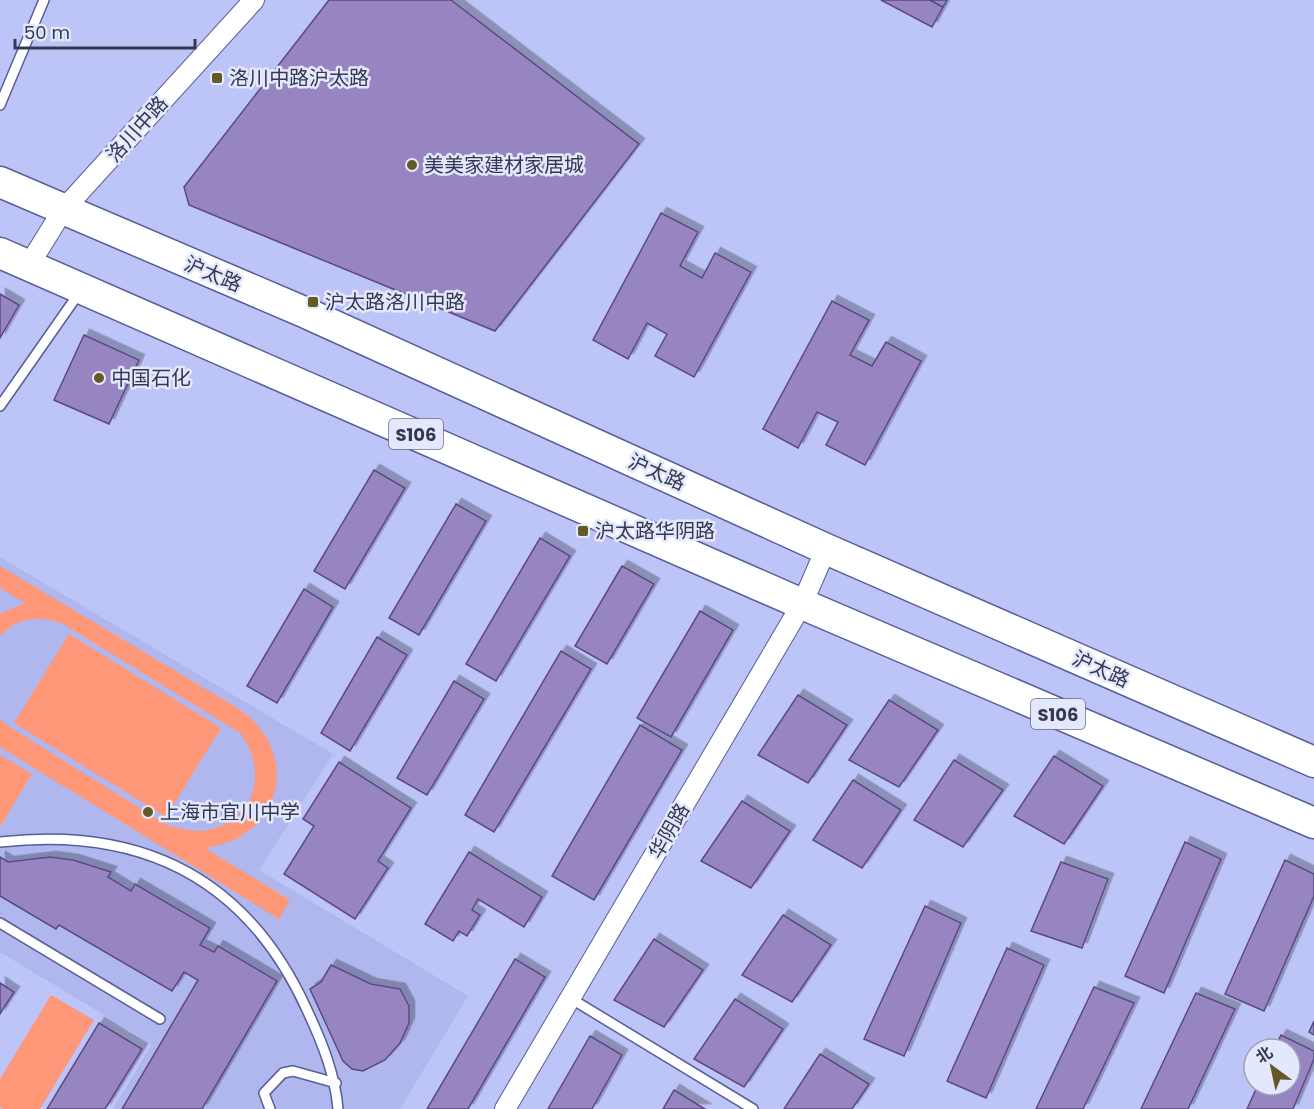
<svg xmlns="http://www.w3.org/2000/svg" width="1314" height="1109" font-family="Poppins,'Noto Sans SC',sans-serif">
	<style>
		.built { fill: #afb7ee }
		.green { fill: #ff9878 }
		.building { fill: #9785c2; stroke: #5c4982; stroke-width: 1.5; filter: url(#shadow) }
		.lines { fill: none; stroke-linecap: round; stroke-linejoin: round }
		.service-casing { stroke: #585e98; stroke-width: 12 }
		.minor-casing { stroke: #585e98; stroke-width: 22 }
		.primary-casing { stroke: #585e98; stroke-width: 33 }
		.service { stroke: #fff; stroke-width: 9 }
		.minor { stroke: #fff; stroke-width: 20 }
		.primary { stroke: #fff; stroke-width: 30 }
		.poi-dot { fill: #655a27; stroke: #e4e8fc; stroke-width: 2 }
		.labels { text-anchor: middle; dominant-baseline: central; stroke-width: 5; stroke-linejoin: round; paint-order: stroke }
		.shield { fill: #e4e8fc; stroke: #696d85; stroke-width: 1.5 }
		.shield-label { font-size: 18px; font-weight: bold; fill: #343852 }
		.poi-label { font-size: 20px; fill: #343852; stroke: #e4e8fc; text-anchor: start }
		.street-label { font-size: 20px; fill: #343852; stroke: #e4e8fc }
	</style>
	<defs>
		<filter id="shadow"><feDropShadow dx="5.5" dy="-5.5" stdDeviation="0" flood-color="#0004"/></filter>
	</defs>
	<rect width="100%" height="100%" fill="#bcc4f8"/>
	<path class="built" d="M 0,557 L 333,754 L 259,870 L 468,996 L 400,1109 L 113,1109 L 152,1044 L 0,952 Z"/>
	<g class="green">
		<path d="M 0,566 L 239,709 C 303,753 282,839 205,848 L 290,900 L 279,919 L 0,747 L 0,718 L 5,724 L 167,825 C 180,828 194,833 208,830 C 257,820 268,770 240,733 L 65,625 C 41,615 19,616 0,636 L 0,614 L 25,603 L 0,588 Z"/>
		<path d="M 69,634 L 221,728 L 166,817 L 14,723 Z"/>
		<path d="M 0,755 L 32,774 L 0,827 Z"/>
		<path d="M 51,995 L 94,1020 L 40,1109 L 3,1109 L 0,1107 L 0,1079 Z"/>
	</g>
	<g class="building">
		<path d="M 329,0 L 451,0 L 639,144 L 495,331 L 189,205 L 184,187 Z"/>
		<path d="M 881,0 L 930,0 L 943,7 L 932,27 Z"/>
		<path d="M 930,0 L 947,0 L 943,7 Z"/>
		<path d="M 661,213 L 698,232 L 680,266 L 702,278 L 715,253 L 751,272 L 694,377 L 655,356 L 667,334 L 647,323 L 628,359 L 593,340 Z"/>
		<path d="M 0,294 L 19,305 L 0,338 Z"/>
		<path d="M 832,301 L 869,320 L 850,355 L 872,366 L 886,342 L 921,361 L 865,465 L 826,445 L 838,422 L 817,412 L 798,448 L 763,429 Z"/>
		<path d="M 84,335 L 139,360 L 109,424 L 54,400 Z"/>
		<path d="M 374,470 L 405,488 L 345,589 L 314,571 Z"/>
		<path d="M 456,504 L 486,521 L 419,635 L 389,618 Z"/>
		<path d="M 540,538 L 570,556 L 496,681 L 466,664 Z"/>
		<path d="M 622,566 L 654,584 L 607,664 L 575,646 Z"/>
		<path d="M 304,589 L 333,607 L 277,703 L 247,686 Z"/>
		<path d="M 700,611 L 733,630 L 671,737 L 637,718 Z"/>
		<path d="M 377,637 L 407,655 L 350,751 L 321,733 Z"/>
		<path d="M 561,651 L 591,669 L 494,832 L 465,815 Z"/>
		<path d="M 454,681 L 484,699 L 427,795 L 397,778 Z"/>
		<path d="M 798,695 L 847,725 L 808,783 L 758,755 Z"/>
		<path d="M 889,700 L 938,730 L 899,787 L 849,760 Z"/>
		<path d="M 640,725 L 682,750 L 594,900 L 552,876 Z"/>
		<path d="M 1054,756 L 1103,786 L 1064,844 L 1014,816 Z"/>
		<path d="M 954,760 L 1003,790 L 963,847 L 914,820 Z"/>
		<path d="M 339,762 L 411,808 L 378,861 L 388,868 L 355,919 L 284,874 L 314,826 L 303,819 Z"/>
		<path d="M 853,780 L 901,810 L 862,868 L 813,840 Z"/>
		<path d="M 742,801 L 790,831 L 751,888 L 701,861 Z"/>
		<path d="M 1185,842 L 1221,859 L 1164,993 L 1125,976 Z"/>
		<path d="M 469,852 L 542,897 L 524,927 L 478,899 L 472,910 L 480,915 L 467,936 L 459,931 L 453,941 L 425,924 Z"/>
		<path d="M 0,857 L 8,862 L 50,857 L 73,860 L 111,872 L 108,877 L 131,891 L 135,884 L 210,928 L 200,945 L 214,952 L 218,946 L 277,981 L 202,1109 L 122,1109 L 198,980 L 184,972 L 172,991 L 59,925 L 56,929 L 0,896 Z"/>
		<path d="M 1285,860 L 1314,874 L 1314,896 L 1264,1011 L 1225,994 Z"/>
		<path d="M 1061,862 L 1108,879 L 1082,948 L 1031,931 Z"/>
		<path d="M 925,906 L 961,923 L 904,1056 L 864,1039 Z"/>
		<path d="M 783,915 L 831,945 L 792,1002 L 742,975 Z"/>
		<path d="M 654,939 L 703,970 L 664,1027 L 614,1000 Z"/>
		<path d="M 1007,948 L 1044,965 L 986,1098 L 947,1081 Z"/>
		<path d="M 515,959 L 545,977 L 468,1109 L 427,1109 Z"/>
		<path d="M 331,965 L 371,984 L 400,989 L 409,1006 L 409,1023 L 400,1043 L 385,1060 L 363,1071 L 352,1069 L 343,1061 L 310,989 L 321,982 Z"/>
		<path d="M 0,983 L 14,992 L 0,1014 Z"/>
		<path d="M 1094,987 L 1134,1003 L 1083,1109 L 1036,1109 Z"/>
		<path d="M 1196,993 L 1235,1009 L 1188,1109 L 1141,1109 Z"/>
		<path d="M 735,999 L 783,1029 L 744,1087 L 694,1059 Z"/>
		<path d="M 1314,1021 L 1314,1035 L 1309,1032 Z"/>
		<path d="M 99,1023 L 142,1049 L 105,1109 L 47,1109 Z"/>
		<path d="M 1281,1035 L 1314,1051 L 1314,1059 L 1293,1109 L 1247,1109 L 1258,1085 L 1290,1085 L 1290,1049 L 1274,1049 Z"/>
		<path d="M 590,1036 L 622,1055 L 592,1109 L 548,1109 Z"/>
		<path d="M 820,1054 L 869,1084 L 852,1109 L 784,1109 Z"/>
		<path d="M 674,1090 L 705,1109 L 663,1109 Z"/>
	</g>
	<g class="lines">
		<g class="service-casing">
			<g id="service">
				<path d="M 0,105 L 44,0"/>
				<path d="M 0,406 L 79,293"/>
				<path d="M 0,842 C 142,826 247,878 307,1010 C 322,1042 335,1074 338,1109"/>
				<path d="M 0,923 L 160,1019"/>
				<path d="M 570,998 L 753,1109"/>
				<path d="M 270,1109 L 264,1093 L 283,1073 L 293,1071 L 336,1083"/>
			</g>
		</g>
		<g class="minor-casing">
			<g id="minor">
				<path d="M 29,265 L 63,210 L 254,0"/>
				<path d="M 505,1109 L 802,604 L 826,549"/>
			</g>
		</g>
		<g class="primary-casing">
			<g id="primary">
				<path d="M 0,182 L 304,312 L 826,549 L 1314,762"/>
				<path d="M 0,253 L 802,604 L 1314,823"/>
			</g>
		</g>
		<use href="#service" class="service"/>
		<use href="#minor" class="minor"/>
		<use href="#primary" class="primary"/>
	</g>
	<g class="poi-dot">
		<rect x="211" y="72" width="12" height="12" rx="3"/>
		<circle cx="412" cy="165" r="6"/>
		<rect x="307" y="296" width="12" height="12" rx="3"/>
		<circle cx="99" cy="378" r="6"/>
		<rect x="577" y="525" width="12" height="12" rx="3"/>
		<circle cx="148" cy="812" r="6"/>
	</g>
	<g class="labels">
		<g class="shield">
			<rect x="389" y="419" width="54" height="30" rx="4.5"/>
			<rect x="1031" y="699" width="54" height="30" rx="4.5"/>
		</g>
		<g class="shield-label">
			<text x="416" y="434">S106</text>
			<text x="1058" y="714">S106</text>
		</g>
		<g class="poi-label">
			<text x="229" y="78">洛川中路沪太路</text>
			<text x="424" y="165">美美家建材家居城</text>
			<text x="325" y="302">沪太路洛川中路</text>
			<text x="111" y="378">中国石化</text>
			<text x="595" y="531">沪太路华阴路</text>
			<text x="160" y="812">上海市宜川中学</text>
		</g>
		<g class="street-label">
			<text transform="translate(137 129) rotate(-48)">洛川中路</text>
			<text transform="translate(213 274) rotate(23)">沪太路</text>
			<text transform="translate(657 472) rotate(24)">沪太路</text>
			<text transform="translate(1101 669) rotate(24)">沪太路</text>
			<text transform="translate(669 831) rotate(-60)">华阴路</text>
		</g>
	</g>
	<g transform="translate(1272 1067) rotate(327)"><circle r="28" fill="#e4e8fc" stroke="#9ea2b8" stroke-width="1.5"/>
	<path d="M0-4.5L10 22L0 15L-10 22Z" fill="#655a27"/>
	<text y="-9" font-size="16" font-weight="bold" text-anchor="middle" fill="#343852">北</text>
	</g>
	<path d="M15 39v9h180v-9" fill="none" stroke="#343852" stroke-width="3"/>
	<text x="24" y="39" font-size="18" fill="#343852" stroke="#e4e8fc" stroke-width="4.5" paint-order="stroke">50 m</text>
</svg>
